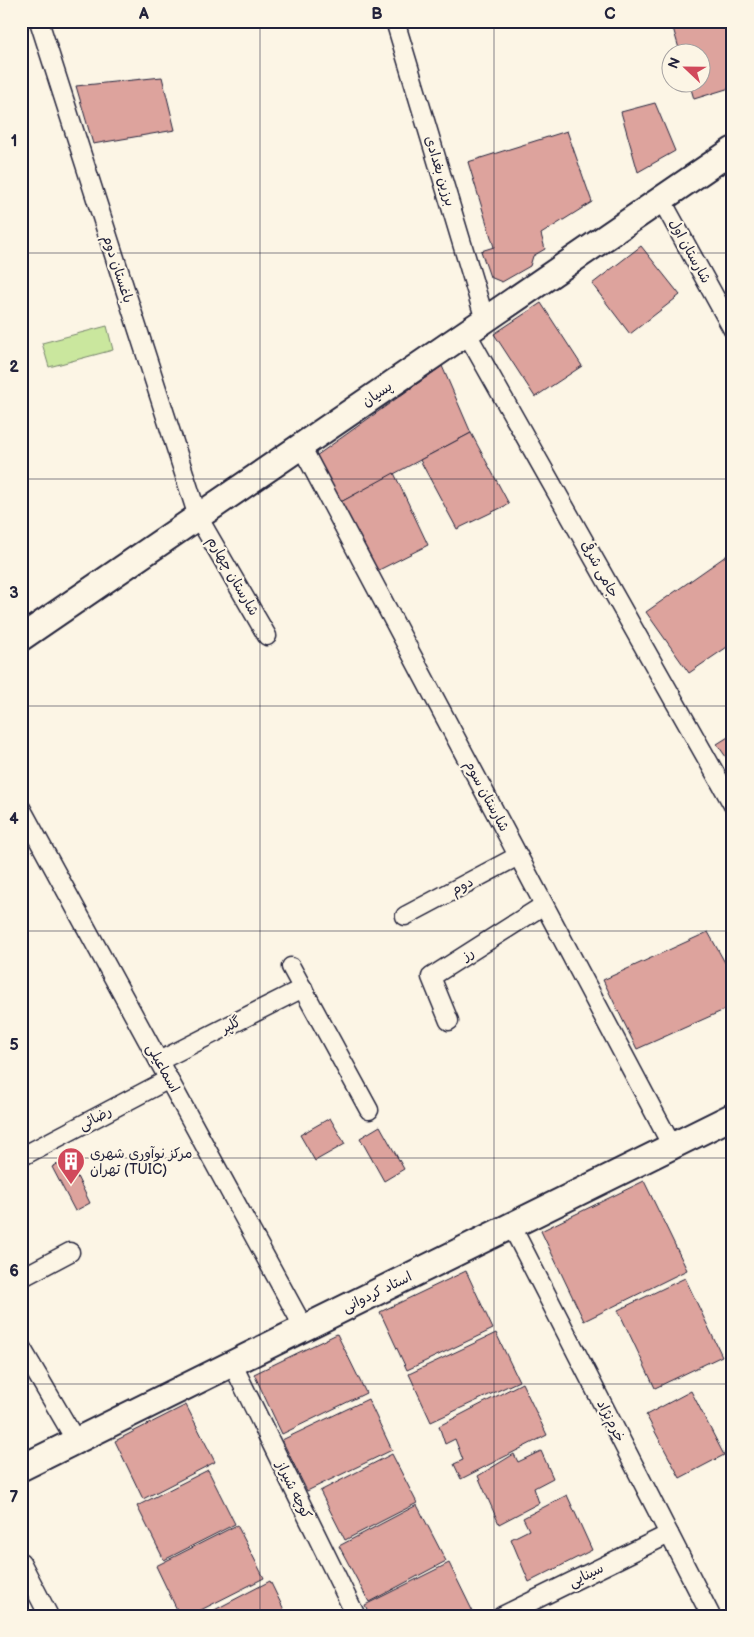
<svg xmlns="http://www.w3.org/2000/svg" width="754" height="1637" font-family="'Balsamiq Sans','Playpen Sans Arabic',sans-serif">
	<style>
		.green { fill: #cae79e; stroke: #76846c }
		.building { fill: #dda39d; stroke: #22223b }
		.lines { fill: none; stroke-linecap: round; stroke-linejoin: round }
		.street-casing { stroke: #22223b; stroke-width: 21 }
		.secondary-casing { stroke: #22223b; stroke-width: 29 }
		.street { stroke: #fcf5e5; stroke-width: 18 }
		.secondary { stroke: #fcf5e5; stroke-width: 25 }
		.grid { fill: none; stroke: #22223b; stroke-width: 1; stroke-opacity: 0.55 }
		.labels { text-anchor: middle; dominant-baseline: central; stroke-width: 4.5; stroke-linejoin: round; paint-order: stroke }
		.street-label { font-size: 14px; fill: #22223b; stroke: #fcf5e5 }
		.poi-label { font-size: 14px; fill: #22223b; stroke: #fcf5e5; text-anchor: start }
		.neatline { fill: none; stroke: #22223b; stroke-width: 2 }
		.grid-label { font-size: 16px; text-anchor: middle; font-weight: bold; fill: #22223b }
	</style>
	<rect width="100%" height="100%" fill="#fcf5e5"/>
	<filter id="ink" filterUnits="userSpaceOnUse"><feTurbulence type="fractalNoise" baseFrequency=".02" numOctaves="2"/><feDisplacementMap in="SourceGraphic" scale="10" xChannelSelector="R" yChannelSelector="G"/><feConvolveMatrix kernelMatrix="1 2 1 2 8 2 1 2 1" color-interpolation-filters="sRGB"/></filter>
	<g filter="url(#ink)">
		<path class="green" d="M 107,326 L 113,350 L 49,367 L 42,343 Z"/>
		<g class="building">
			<path d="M 671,21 L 733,21 L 733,87 L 694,99 L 689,82 L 702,82 L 702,52 L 680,52 Z"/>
			<path d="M 162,77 L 175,130 L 93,144 L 76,86 Z"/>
			<path d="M 655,103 L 675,151 L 638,172 L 621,112 Z"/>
			<path d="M 567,131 L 592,202 L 541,234 L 545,249 L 533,256 L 530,266 L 502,282 L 490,277 L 481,251 L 494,247 L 468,162 Z"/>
			<path d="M 641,246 L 680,295 L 630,334 L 592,284 Z"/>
			<path d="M 541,303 L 582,366 L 535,397 L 494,334 Z"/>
			<path d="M 442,366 L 471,433 L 339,503 L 316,456 Z"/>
			<path d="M 471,433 L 509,504 L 457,529 L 420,460 Z"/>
			<path d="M 394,473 L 428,545 L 375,572 L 339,503 Z"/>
			<path d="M 733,551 L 733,643 L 689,673 L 646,612 Z"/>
			<path d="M 733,734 L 733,767 L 717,744 Z"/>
			<path d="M 708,932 L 733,977 L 733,1006 L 637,1049 L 603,980 Z"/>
			<path d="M 330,1118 L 345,1144 L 315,1161 L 300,1135 Z"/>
			<path d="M 380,1126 L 404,1169 L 384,1181 L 360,1138 Z"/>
			<path d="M 68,1158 L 90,1203 L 75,1211 L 52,1167 Z"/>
			<path d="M 644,1181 L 687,1270 L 584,1321 L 541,1231 Z"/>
			<path d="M 466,1271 L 493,1329 L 407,1370 L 380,1312 Z"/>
			<path d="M 685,1278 L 722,1356 L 655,1388 L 618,1310 Z"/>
			<path d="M 496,1333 L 519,1381 L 431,1422 L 409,1374 Z"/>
			<path d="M 337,1334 L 366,1393 L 282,1434 L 254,1374 Z"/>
			<path d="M 522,1383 L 547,1435 L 461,1479 L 454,1464 L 463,1460 L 455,1439 L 445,1444 L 439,1426 Z"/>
			<path d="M 691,1391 L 724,1455 L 680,1478 L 646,1415 Z"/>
			<path d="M 368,1399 L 392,1450 L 307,1491 L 282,1440 Z"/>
			<path d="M 186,1405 L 215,1462 L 143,1499 L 115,1441 Z"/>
			<path d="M 541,1451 L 553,1478 L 534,1488 L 539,1503 L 499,1524 L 478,1476 L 514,1454 L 518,1462 Z"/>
			<path d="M 392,1454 L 417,1503 L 345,1540 L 320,1491 Z"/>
			<path d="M 208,1470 L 235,1524 L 164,1560 L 137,1506 Z"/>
			<path d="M 567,1495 L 592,1550 L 529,1582 L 511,1539 L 529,1530 L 523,1518 Z"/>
			<path d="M 417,1505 L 446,1561 L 369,1602 L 339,1546 Z"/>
			<path d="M 237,1525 L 264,1578 L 189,1616 L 180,1616 L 156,1566 Z"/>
			<path d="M 449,1563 L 475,1616 L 370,1616 L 365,1605 Z"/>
			<path d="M 270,1581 L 287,1616 L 203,1616 Z"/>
		</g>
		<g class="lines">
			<g class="street-casing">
				<g id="street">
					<path d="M 39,21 L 198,517 L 267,636"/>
					<path d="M 395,21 L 485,320"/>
					<path d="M 661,199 L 733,330"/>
					<path d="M 466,332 L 733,805"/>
					<path d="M 301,446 L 672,1146"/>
					<path d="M 21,808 L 304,1328"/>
					<path d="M 405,916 L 518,856"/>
					<path d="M 291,967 L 369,1110"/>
					<path d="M 449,1021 L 431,977 L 544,905"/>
					<path d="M 159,1061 L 303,988"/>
					<path d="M 21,1157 L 169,1079"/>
					<path d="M 511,1225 L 711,1616"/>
					<path d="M 21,1278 L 70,1252"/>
					<path d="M 21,1347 L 76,1441"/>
					<path d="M 232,1363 L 356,1616"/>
					<path d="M 21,1562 L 49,1616"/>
					<path d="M 502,1616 L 669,1534"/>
				</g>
			</g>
			<g class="secondary-casing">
				<g id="secondary">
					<path d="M 21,638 L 733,150"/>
					<path d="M 21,1468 L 733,1116"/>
				</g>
			</g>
			<use href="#street" class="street"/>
			<use href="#secondary" class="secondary"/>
		</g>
	</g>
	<path class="grid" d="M 260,21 L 260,1616M 494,21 L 494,1616M 21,253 L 733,253M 21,479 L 733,479M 21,706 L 733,706M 21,931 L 733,931M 21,1158 L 733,1158M 21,1384 L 733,1384"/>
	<defs>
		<g id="building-pin" transform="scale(1.4375)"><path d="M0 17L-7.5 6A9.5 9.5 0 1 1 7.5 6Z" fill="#d1495b" stroke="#fcf5e5"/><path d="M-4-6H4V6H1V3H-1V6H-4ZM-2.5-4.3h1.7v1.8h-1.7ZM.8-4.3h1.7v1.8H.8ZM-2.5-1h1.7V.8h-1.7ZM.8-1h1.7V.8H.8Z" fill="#fff"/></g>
	</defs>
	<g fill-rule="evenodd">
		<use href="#building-pin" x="71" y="1161"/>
	</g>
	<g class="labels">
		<g class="street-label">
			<text transform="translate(440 171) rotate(73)">برزین بغدادی</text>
			<text transform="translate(690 251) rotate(61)">شارستان اول</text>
			<text transform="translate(118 269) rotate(72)">باغستان دوم</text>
			<text transform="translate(377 394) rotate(-34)">پسیان</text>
			<text transform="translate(600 569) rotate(61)">جامی شرقی</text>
			<text transform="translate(233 576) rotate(60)">شارستان چهارم</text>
			<text transform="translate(487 796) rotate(62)">شارستان سوم</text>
			<text transform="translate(462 886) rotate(-28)">دوم</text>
			<text transform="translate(468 954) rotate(-32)">رز</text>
			<text transform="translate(231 1025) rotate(-27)">گلپر</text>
			<text transform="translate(163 1068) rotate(61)">اسماعیلی</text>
			<text transform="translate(95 1118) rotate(-28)">رضائی</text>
			<text transform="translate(377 1292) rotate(-26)">استاد کردوانی</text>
			<text transform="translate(611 1421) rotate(63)">خرم‌نژاد</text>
			<text transform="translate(294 1490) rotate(64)">کوچه شیراز</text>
			<text transform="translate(586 1575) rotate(-26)">سینایی</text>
		</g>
		<g class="poi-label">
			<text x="90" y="1153">مرکز نوآوری شهری<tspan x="90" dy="16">تهران (TUIC)</tspan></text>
		</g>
	</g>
	<rect width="754" height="1637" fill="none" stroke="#fcf5e5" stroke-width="55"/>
	<g transform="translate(686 68) rotate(292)"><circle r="24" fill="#fcf5e5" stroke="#a5a1a1"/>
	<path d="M0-4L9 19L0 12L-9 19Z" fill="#d1495b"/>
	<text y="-8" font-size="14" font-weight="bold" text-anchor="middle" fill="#22223b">N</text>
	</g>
	<rect x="28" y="28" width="698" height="1582" class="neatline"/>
	<g class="grid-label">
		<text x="144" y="19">A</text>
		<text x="377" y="19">B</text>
		<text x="610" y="19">C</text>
		<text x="14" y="146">1</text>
		<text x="14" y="372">2</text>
		<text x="14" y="598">3</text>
		<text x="14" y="824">4</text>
		<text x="14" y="1050">5</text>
		<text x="14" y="1276">6</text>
		<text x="14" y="1502">7</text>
	</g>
</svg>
